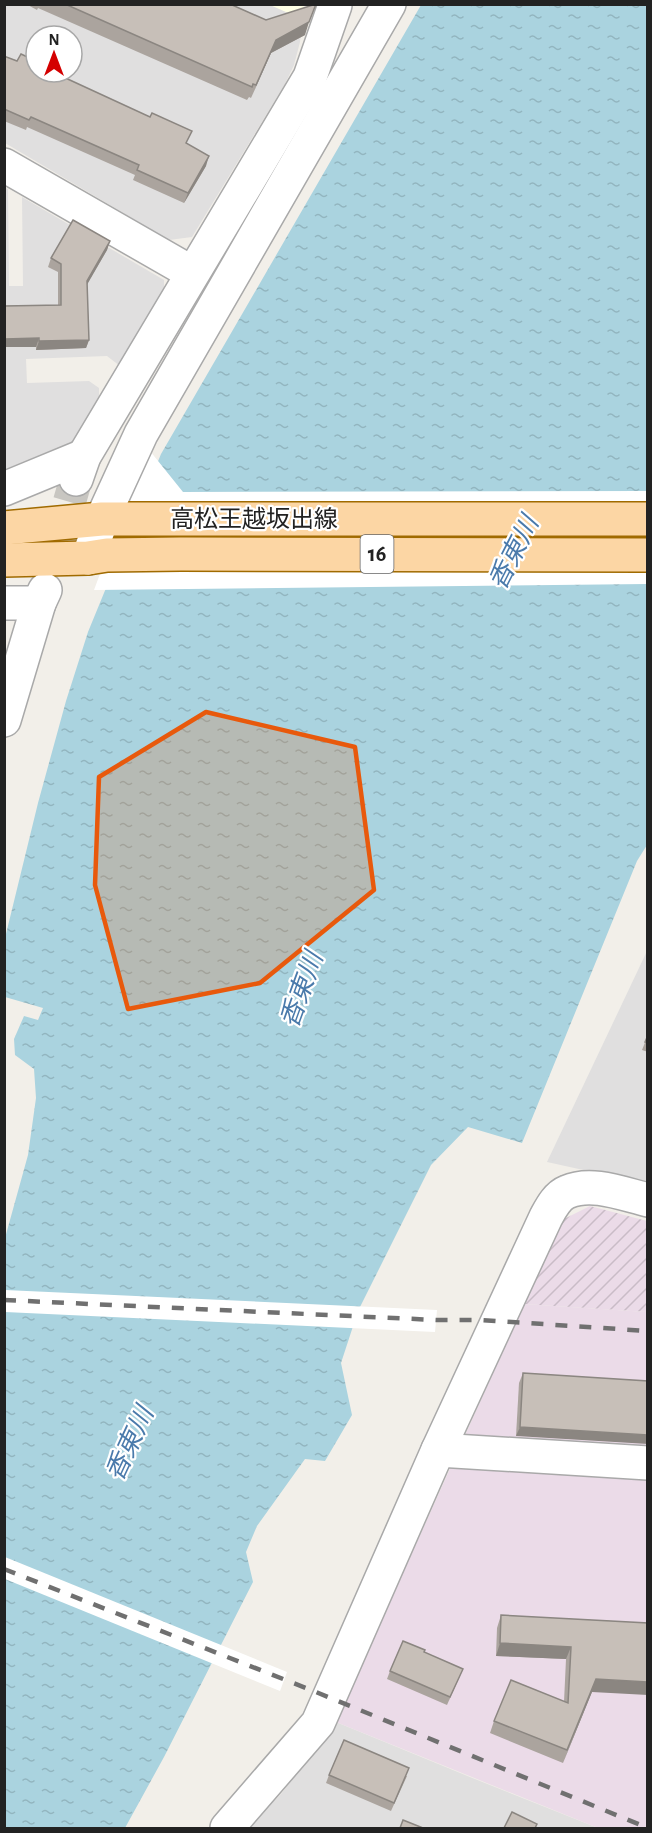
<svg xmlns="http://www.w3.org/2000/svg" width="652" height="1833" font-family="'Alegreya Sans','Noto Sans JP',sans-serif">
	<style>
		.residential { fill: #e0dfdf; fill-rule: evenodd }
		.industrial { fill: url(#industrial-furrows) }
		.education { fill: #ffffe5 }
		.railway { fill: #ebdbe8 }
		.water { fill: url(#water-ripples) }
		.pier { fill: #fff }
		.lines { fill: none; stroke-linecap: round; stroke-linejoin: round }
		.minor-tunnel { stroke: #c8c6c1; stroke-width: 33; stroke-dasharray: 33 16; stroke-linecap: butt }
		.minor-casing { stroke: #a9a9a9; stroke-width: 36 }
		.major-casing { stroke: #a06b00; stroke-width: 36 }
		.minor { stroke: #fff; stroke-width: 33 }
		.major { stroke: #fcd6a4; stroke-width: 33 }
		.rail { stroke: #707070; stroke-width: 4.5; stroke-dasharray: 12 12; stroke-linecap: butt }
		.wall { fill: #aba49e }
		.shaded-wall { fill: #8b8681 }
		.building { fill: #c7bfb8; stroke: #8b8681; stroke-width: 1.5 }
		.marked { fill: #e8590c; fill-opacity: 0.2; stroke: #e8590c; stroke-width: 4.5; stroke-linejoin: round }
		.labels { text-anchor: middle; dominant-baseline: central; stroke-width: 4.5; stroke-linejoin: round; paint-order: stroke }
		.shield { fill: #fff; stroke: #646464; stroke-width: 1.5 }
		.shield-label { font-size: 22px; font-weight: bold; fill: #222 }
		.street-label { font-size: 24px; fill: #222; stroke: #fff }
		.water-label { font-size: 26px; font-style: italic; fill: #4a7aab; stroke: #fff }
	</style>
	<defs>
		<pattern id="industrial-furrows" width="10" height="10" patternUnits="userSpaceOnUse" patternTransform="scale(1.5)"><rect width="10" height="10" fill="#ebdbe8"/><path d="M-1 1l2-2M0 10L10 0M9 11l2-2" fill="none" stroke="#c9bcc7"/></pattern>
		<pattern id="water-ripples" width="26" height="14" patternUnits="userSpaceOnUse" patternTransform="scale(1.5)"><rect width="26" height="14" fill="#aad3df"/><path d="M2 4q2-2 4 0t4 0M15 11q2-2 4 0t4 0" fill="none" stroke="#92b5bf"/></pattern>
	</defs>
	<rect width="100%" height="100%" fill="#f2efe9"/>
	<g class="residential">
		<path d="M 270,4 L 302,19 L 300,42 L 294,65 L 285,84 L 192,237 L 169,240 L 5,143 L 5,5 ZM 36,36 L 72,36 L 72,72 L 36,72 Z"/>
		<path d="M 4,187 L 8,189 L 9,286 L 23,286 L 22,197 L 164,280 L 164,293 L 120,366 L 107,356 L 26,359 L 27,383 L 89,381 L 99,388 L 99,400 L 66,455 L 4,482 Z"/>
		<path d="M 647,951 L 647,1184 L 547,1162 L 630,987 Z"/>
		<path d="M 336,1722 L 470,1777 L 598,1828 L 246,1828 L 281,1794 Z"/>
	</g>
	<path class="industrial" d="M 590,1206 L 647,1221 L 647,1312 L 524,1304 L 556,1223 Z"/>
	<path class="education" d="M 270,5 L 304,5 L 302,19 Z"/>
	<path class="railway" d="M 524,1304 L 647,1312 L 647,1828 L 598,1828 L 336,1722 Z"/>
	<path class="water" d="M 421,5 L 647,5 L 647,845 L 637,861 L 522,1143 L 468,1127 L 431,1165 L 358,1311 L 341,1363 L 352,1415 L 325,1461 L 305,1459 L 257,1526 L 246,1552 L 253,1582 L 164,1757 L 125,1828 L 5,1828 L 5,1238 L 28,1155 L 36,1098 L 34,1069 L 15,1055 L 14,1039 L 24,1016 L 38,1020 L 43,1008 L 5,997 L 5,938 L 38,803 L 66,701 L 88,632 L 161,454 Z"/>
	<g class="pier">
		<path d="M 150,451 L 183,492 L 647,491 L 647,584 L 94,590 L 107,555 Z"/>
		<path d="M 5,1290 L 437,1310 L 435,1332 L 5,1312 Z"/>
		<path d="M 5,1557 L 287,1672 L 280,1691 L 5,1579 Z"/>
	</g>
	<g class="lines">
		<path class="minor-tunnel" d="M 56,549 L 76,479"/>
		<g class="minor-casing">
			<g id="minor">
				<path d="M 4,165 L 192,273"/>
				<path d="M 76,479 L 84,456 L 310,77 L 335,5"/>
				<path d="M 4,489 L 84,456"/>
				<path d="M 88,558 L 102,519 L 141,434 L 389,4"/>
				<path d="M 4,603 L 39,603"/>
				<path d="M 4,720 L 39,603 L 45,590"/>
				<path d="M 438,1450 L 648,1463"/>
				<path d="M 227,1828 L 318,1723 L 438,1450 L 546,1217 C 551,1208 557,1196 567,1192 C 592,1181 623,1194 648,1200"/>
			</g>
		</g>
		<g class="major-casing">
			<g id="major">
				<path d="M 4,528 L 102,519 L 648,519"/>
				<path d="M 4,560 L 88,558 L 107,555 L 181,554 L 648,555"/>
			</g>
		</g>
		<use href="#minor" class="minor"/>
		<use href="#major" class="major"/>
		<g class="rail">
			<path d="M 4,1300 L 436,1320 L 481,1320 L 648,1331"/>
			<path d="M 4,1569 L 311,1690 L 648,1828"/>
		</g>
	</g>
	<g class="wall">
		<path d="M 26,4 L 230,4 L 266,20 L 305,35 L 271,53 L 251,98 L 249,97 L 247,100 L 38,8 L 37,10 Z"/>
		<path d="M 4,56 L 59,76 L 187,143 L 206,166 L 184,203 L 133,180 L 135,175 L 27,127 L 26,130 L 4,121 Z"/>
		<path d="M 110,241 L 107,250 L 87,284 L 89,340 L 86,348 L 36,350 L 36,347 L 4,347 L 4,306 L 58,305 L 58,272 L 48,267 L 51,258 Z"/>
		<path d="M 648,1035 L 648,1052 L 642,1050 Z"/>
		<path d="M 523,1373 L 648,1381 L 516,1436 L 519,1383 Z"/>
		<path d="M 501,1615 L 648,1623 L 592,1692 L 563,1763 L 490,1733 L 494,1721 L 564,1702 L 566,1659 L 496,1656 L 497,1628 Z"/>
		<path d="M 424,1652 L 463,1669 L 447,1705 L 387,1679 L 390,1671 Z"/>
		<path d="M 329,1775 L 407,1776 L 391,1811 L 326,1783 Z"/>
	</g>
	<g class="shaded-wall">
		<path d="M 309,22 L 305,35 L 271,53 L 251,98 L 276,40 Z"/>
		<path d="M 209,156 L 206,166 L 184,203 L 188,193 Z"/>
		<path d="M 110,241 L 107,250 L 84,290 L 87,281 Z"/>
		<path d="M 39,338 L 36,347 L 4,347 L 4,339 Z"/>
		<path d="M 89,340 L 86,348 L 36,350 L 39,341 Z"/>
		<path d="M 520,1427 L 648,1435 L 648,1444 L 516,1436 Z"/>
		<path d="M 500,1643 L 571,1647 L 566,1659 L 496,1656 Z"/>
		<path d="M 596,1679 L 648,1682 L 648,1695 L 592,1692 L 563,1763 Z"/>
	</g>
	<g class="building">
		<path d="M 65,4 L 230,4 L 266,20 L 316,4 L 309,22 L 276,40 L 256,85 L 253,84 L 252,87 Z"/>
		<path d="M 21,54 L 36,61 L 36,72 L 60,72 L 59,75 L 150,117 L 152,113 L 192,131 L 186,143 L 209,156 L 188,193 L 137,170 L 139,165 L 31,117 L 29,120 L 4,109 L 4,56 L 17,61 Z"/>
		<path d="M 73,220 L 110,241 L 87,281 L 89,340 L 39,341 L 39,338 L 4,339 L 4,306 L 61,305 L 61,264 L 51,258 Z"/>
		<path d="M 648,1035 L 648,1043 L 645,1042 Z"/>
		<path d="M 523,1373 L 648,1381 L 648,1435 L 520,1427 Z"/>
		<path d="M 501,1615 L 648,1623 L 648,1682 L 596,1679 L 567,1750 L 494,1721 L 511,1680 L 568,1703 L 571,1647 L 500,1643 Z"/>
		<path d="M 403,1641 L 425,1650 L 424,1652 L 463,1669 L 450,1697 L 390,1671 Z"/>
		<path d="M 344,1740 L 409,1768 L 394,1803 L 329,1775 Z"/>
		<path d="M 512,1812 L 537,1824 L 535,1828 L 504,1828 Z"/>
		<path d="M 403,1820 L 423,1828 L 400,1828 Z"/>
	</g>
	<path class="marked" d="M 206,712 L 355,747 L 374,890 L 260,983 L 128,1009 L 95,885 L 99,777 Z"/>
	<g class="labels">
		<rect class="shield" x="360.5" y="535" width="33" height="38" rx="4.5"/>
		<g class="shield-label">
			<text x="377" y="554">16</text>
		</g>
		<g class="street-label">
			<text x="254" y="520">高松王越坂出線</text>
		</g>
		<g class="water-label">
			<text transform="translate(514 553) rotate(-63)">香東川</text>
			<text transform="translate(302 990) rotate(-70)">香東川</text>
			<text transform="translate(130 1444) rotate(-65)">香東川</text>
		</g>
	</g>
	<rect width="652" height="1833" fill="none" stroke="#222222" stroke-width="12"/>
	<g transform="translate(54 54)"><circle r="28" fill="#ffffff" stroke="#a7a7a7" stroke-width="1.5"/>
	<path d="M0-4.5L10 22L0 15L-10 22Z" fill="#d40000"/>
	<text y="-9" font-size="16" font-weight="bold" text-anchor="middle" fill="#222222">N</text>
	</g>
</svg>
